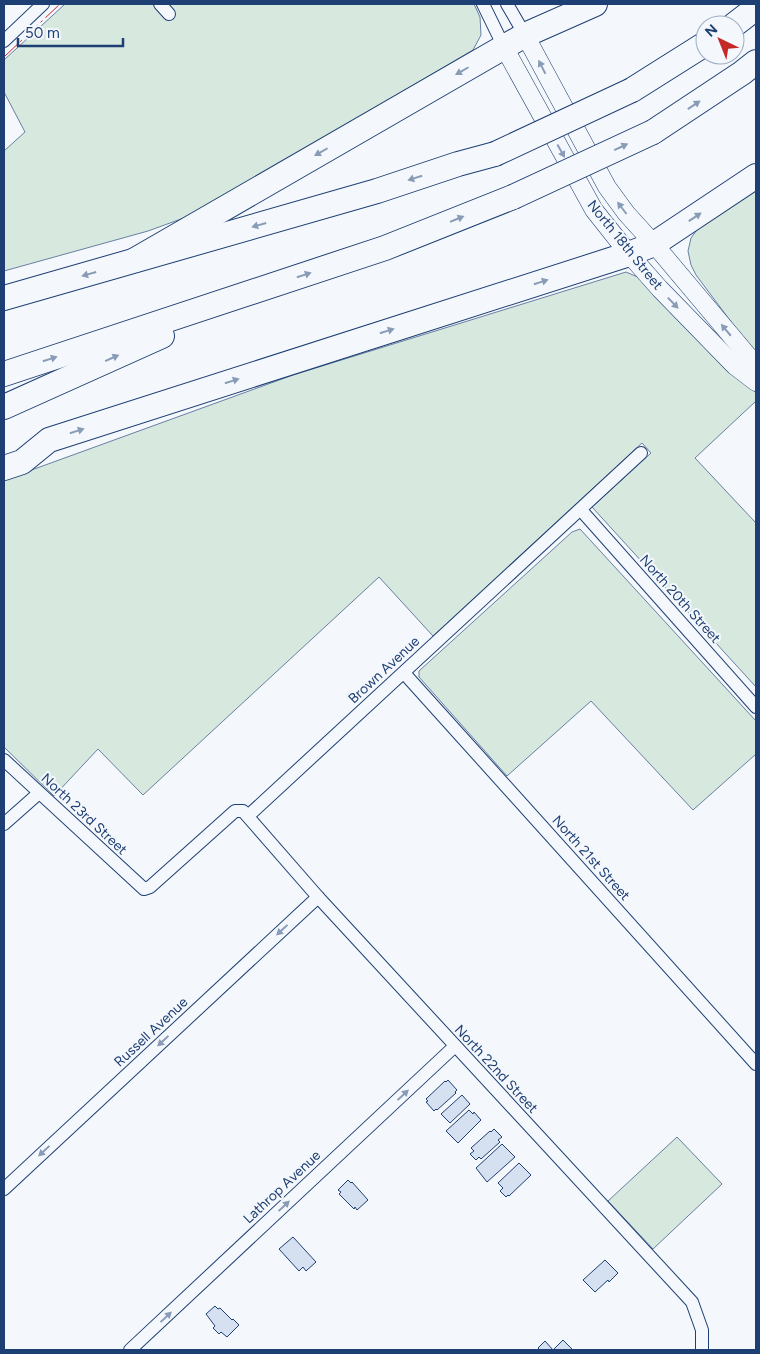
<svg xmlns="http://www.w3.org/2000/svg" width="760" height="1354" font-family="Figtree,sans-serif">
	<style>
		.green { fill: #d7e8df; stroke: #687fa3 }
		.building { fill: #d5e0f0; stroke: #1d3f73 }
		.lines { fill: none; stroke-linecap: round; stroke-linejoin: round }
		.minor-casing { stroke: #1d3f73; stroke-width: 14 }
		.secondary-casing { stroke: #1d3f73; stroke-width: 19 }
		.motorway-casing { stroke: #1d3f73; stroke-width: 26 }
		.minor { stroke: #f4f7fb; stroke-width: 12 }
		.secondary { stroke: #f4f7fb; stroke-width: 18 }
		.motorway { stroke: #f4f7fb; stroke-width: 24 }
		.motorway-bridge-casing { stroke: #1d3f73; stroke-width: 26; stroke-linecap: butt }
		.motorway-bridge { stroke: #f4f7fb; stroke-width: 24 }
		.power { stroke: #c62828; stroke-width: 1; stroke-dasharray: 18 4 2.5 4; stroke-linecap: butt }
		.oneway { fill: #889bb7 }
		.labels { text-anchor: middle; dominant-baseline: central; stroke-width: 4; stroke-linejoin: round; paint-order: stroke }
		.street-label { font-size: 14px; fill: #1d3f73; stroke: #f4f7fb }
	</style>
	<rect width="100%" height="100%" fill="#f4f7fb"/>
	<g class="green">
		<path d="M 65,4 L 474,4 L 480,17 L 481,35 L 473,50 L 192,215 L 148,231 L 4,271 L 4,151 L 25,132 L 4,92 L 4,60 Z"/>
		<path d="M 756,187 L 756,355 L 696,275 L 691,265 L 688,251 L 691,238 L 699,227 Z"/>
		<path d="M 626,272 L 640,278 L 725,364 L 756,393 L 756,401 L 695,458 L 756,523 L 756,687 L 592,507 L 651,453 L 642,443 L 433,636 L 379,577 L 143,795 L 98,749 L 54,796 L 4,747 L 4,480 L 293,375 Z"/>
		<path d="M 580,529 L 756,721 L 756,754 L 693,810 L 591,701 L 507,776 L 419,677 L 419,671 L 572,532 Z"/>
		<path d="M 677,1137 L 722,1184 L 653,1249 L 608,1201 Z"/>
	</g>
	<g class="building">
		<path d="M 448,1080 L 457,1090 L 455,1092 L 456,1093 L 437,1110 L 436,1109 L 434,1111 L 426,1102 L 428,1101 L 426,1099 L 445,1081 L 446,1082 Z"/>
		<path d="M 462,1095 L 470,1104 L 450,1123 L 441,1114 Z"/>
		<path d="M 469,1110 L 473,1114 L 474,1112 L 481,1120 L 458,1143 L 446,1131 Z"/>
		<path d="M 494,1129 L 502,1137 L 498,1140 L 500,1142 L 481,1159 L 479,1157 L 476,1160 L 470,1154 L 474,1151 L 471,1148 L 490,1131 L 491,1132 Z"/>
		<path d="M 502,1144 L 515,1157 L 487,1182 L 476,1168 Z"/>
		<path d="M 519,1163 L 531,1175 L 509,1196 L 508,1195 L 506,1197 L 500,1191 L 503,1188 L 498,1183 Z"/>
		<path d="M 348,1180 L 351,1183 L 352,1182 L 368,1200 L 357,1210 L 355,1207 L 354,1209 L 339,1194 L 341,1192 L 338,1190 Z"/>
		<path d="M 293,1237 L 316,1262 L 306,1271 L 303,1267 L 299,1271 L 279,1249 Z"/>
		<path d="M 605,1260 L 618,1273 L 609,1282 L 608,1280 L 595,1292 L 583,1280 Z"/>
		<path d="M 215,1306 L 218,1309 L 220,1308 L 232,1320 L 233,1319 L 239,1325 L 227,1337 L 221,1332 L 219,1334 L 213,1328 L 215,1326 L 206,1314 Z"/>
		<path d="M 563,1340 L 573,1350 L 540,1350 L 538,1348 L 545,1341 L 553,1350 Z"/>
	</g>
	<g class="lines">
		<g class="minor-casing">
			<g id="minor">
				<path d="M 160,4 L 169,14"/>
				<path d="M 483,4 L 504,47"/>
				<path d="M 507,4 L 525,35"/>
				<path d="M 4,41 L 43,4"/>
				<path d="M 581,510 L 756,707"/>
				<path d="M 404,673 L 756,1064"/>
				<path d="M 4,760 L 144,889 L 150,887 L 235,811 L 243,811 L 318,897 L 692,1302 L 702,1330 L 702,1350"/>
				<path d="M 248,816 L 641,453"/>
				<path d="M 4,824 L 39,793"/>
				<path d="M 4,1189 L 318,897"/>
				<path d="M 130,1350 L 455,1046"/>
			</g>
		</g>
		<g class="secondary-casing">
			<g id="secondary">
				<path d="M 525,35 L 607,187 L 626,213 L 654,244 L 749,357 L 756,368"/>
				<path d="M 504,47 L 594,210 L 629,254 L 660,289 L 735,366 L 756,382"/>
			</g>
		</g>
		<g class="motorway-casing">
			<g id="motorway">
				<path d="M 734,25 L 756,8"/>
				<path d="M 632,90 L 705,44"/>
				<path d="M 653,132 L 742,73 L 756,62"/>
				<path d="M 135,260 L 504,47 L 525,35 L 595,4"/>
				<path d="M 4,298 L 377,191 L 458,164 L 495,154"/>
				<path d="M 4,374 L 385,248 L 513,197"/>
				<path d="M 4,407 L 162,336"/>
				<path d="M 4,468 L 22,462 L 49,440 L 629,254 L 654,244 L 756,176"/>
			</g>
		</g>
		<use href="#minor" class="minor"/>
		<use href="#secondary" class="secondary"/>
		<use href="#motorway" class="motorway"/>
		<g class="motorway-bridge-casing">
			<g id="motorway-bridge">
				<path d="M 495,154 L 632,90"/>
				<path d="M 513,197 L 653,132"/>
			</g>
		</g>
		<use href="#motorway-bridge" class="motorway-bridge"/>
		<path class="power" d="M 4,57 L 60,4"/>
	</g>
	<defs><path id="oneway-solid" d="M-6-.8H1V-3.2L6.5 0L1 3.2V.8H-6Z" transform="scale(1.25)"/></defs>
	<g class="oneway">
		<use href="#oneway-solid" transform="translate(542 67) rotate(-117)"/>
		<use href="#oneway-solid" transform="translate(462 71) rotate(150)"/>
		<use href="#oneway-solid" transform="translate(694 105) rotate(-34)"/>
		<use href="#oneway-solid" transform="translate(621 147) rotate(-25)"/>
		<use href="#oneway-solid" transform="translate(561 151) rotate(61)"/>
		<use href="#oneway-solid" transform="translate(321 152) rotate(150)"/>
		<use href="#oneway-solid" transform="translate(415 178) rotate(162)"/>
		<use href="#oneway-solid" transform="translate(622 208) rotate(-127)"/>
		<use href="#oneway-solid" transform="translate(695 217) rotate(-34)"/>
		<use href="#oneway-solid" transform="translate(457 219) rotate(-22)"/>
		<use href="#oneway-solid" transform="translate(259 225) rotate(164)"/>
		<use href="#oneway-solid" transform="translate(89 274) rotate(164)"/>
		<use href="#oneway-solid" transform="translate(304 275) rotate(-18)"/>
		<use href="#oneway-solid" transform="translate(541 282) rotate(-18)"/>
		<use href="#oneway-solid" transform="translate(673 303) rotate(46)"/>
		<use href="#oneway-solid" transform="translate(726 330) rotate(-130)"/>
		<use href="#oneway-solid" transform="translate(387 331) rotate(-18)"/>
		<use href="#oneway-solid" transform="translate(112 358) rotate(-24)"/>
		<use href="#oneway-solid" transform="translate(50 359) rotate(-18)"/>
		<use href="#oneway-solid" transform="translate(232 381) rotate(-18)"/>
		<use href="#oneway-solid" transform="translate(77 431) rotate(-18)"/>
		<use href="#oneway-solid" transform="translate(282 930) rotate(137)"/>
		<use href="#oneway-solid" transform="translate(163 1041) rotate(137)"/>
		<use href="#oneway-solid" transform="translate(403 1095) rotate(-43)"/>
		<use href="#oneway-solid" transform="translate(44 1151) rotate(137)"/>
		<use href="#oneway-solid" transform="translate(284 1206) rotate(-43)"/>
		<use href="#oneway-solid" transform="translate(166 1317) rotate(-43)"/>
	</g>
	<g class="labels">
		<g class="street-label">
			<text transform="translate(625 245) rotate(51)">North 18th Street</text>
			<text transform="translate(680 599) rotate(48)">North 20th Street</text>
			<text transform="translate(384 670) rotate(-43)">Brown Avenue</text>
			<text transform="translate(84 814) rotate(43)">North 23rd Street</text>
			<text transform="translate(591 858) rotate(48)">North 21st Street</text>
			<text transform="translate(151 1032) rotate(-43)">Russell Avenue</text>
			<text transform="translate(496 1069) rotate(47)">North 22nd Street</text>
			<text transform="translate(282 1187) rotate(-43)">Lathrop Avenue</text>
		</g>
	</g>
	<rect width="760" height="1354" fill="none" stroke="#1d3f73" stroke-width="10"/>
	<g transform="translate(720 40) rotate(317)"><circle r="24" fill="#f4f7fb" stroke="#9eadc5"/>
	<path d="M0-4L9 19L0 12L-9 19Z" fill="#c62828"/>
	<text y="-8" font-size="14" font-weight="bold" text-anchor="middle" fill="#1d3f73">N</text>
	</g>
	<path d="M18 38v8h105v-8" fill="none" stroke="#1d3f73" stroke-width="2.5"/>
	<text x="25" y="38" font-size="15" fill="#1d3f73" stroke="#f4f7fb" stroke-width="4" paint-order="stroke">50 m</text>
</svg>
